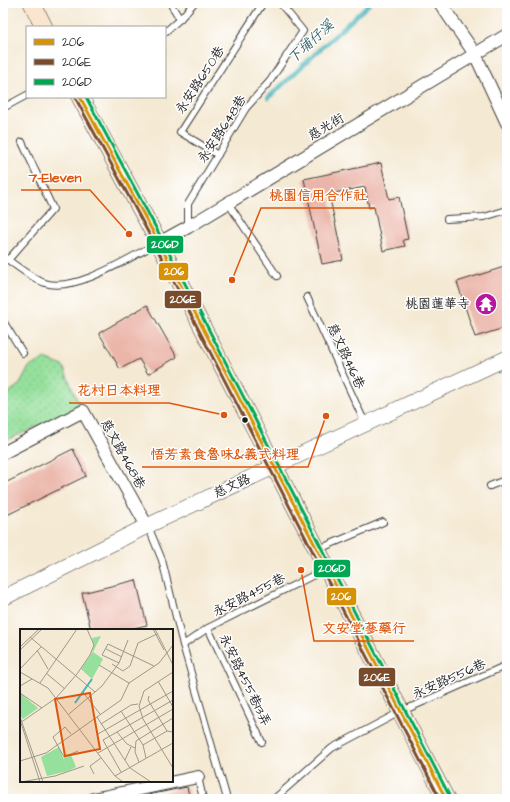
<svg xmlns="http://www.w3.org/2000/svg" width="510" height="802" font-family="'Architects Daughter','LXGW WenKai TC',sans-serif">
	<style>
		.park { fill: url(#park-dots); stroke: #587e5c }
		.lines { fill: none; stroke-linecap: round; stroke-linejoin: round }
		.stream { stroke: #44b4bb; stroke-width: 4.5 }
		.building { fill: #ebb5a9 }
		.service-casing { stroke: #3c3b37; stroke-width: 8 }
		.minor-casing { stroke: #3c3b37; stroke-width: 14 }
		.tertiary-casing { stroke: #3c3b37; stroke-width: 16 }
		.secondary-casing { stroke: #3c3b37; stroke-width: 18 }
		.service { stroke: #fff; stroke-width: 6 }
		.minor { stroke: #fff; stroke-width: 12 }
		.tertiary { stroke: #fff; stroke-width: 15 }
		.secondary { stroke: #fbe5cf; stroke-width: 17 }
		.bus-1-casing { stroke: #fff; stroke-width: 6 }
		.bus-2-casing { stroke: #fff; stroke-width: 6 }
		.bus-3-casing { stroke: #fff; stroke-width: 6 }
		.bus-1 { stroke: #d69104; stroke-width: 3 }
		.bus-2 { stroke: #7a4b2a; stroke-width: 3 }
		.bus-3 { stroke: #00a651; stroke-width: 3 }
		.bus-dot { fill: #1c1c1c; stroke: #fff; stroke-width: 1.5 }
		.labels { text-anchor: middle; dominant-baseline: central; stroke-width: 3; stroke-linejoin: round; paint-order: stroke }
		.street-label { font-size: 13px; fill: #1c1c1c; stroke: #fff }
		.poi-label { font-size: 13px; fill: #1c1c1c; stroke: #fff; text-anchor: end }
		.water-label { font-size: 14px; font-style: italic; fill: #2e6064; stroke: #fff }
		.inset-river { fill: none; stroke: #44b4bb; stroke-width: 2 }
		.inset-road { fill: none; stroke: #9e978a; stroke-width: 1 }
		.view { fill: #de560d; fill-opacity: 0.15; stroke: #de560d; stroke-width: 2 }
		.inset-edge { fill: none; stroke: #1c1c1c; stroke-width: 2 }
		.leader { fill: none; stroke: #de560d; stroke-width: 1.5 }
		.callout-dot { fill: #de560d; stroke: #fff; stroke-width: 1.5 }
		.callout-label { font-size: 14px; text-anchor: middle; font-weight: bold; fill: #de560d; stroke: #fff; stroke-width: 3; stroke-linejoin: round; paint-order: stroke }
		.line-badge { stroke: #fff; stroke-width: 1.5 }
		.badge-label { font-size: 11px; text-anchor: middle; font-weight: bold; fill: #fff }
	</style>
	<defs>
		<pattern id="park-dots" width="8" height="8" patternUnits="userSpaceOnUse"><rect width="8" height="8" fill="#95e09c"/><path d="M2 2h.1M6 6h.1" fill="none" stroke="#80c086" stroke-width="1.8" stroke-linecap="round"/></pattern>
	</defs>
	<rect width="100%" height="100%" fill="#fff"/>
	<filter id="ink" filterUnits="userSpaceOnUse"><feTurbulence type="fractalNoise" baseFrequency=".025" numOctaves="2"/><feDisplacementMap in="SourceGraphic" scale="8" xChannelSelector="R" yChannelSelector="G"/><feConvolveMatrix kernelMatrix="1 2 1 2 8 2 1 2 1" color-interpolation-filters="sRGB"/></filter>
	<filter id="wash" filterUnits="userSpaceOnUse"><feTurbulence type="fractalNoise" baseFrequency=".012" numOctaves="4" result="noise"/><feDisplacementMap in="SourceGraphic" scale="16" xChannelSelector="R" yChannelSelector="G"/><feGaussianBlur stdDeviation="0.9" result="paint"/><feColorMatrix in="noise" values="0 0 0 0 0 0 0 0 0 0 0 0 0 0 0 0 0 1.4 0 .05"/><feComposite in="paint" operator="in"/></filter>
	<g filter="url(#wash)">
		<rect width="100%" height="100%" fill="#f4e9d3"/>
		<path class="park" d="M 45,359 L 63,366 L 80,407 L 3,442 L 3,397 L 20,384 L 29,367 Z"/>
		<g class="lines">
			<path class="stream" d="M 268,98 L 370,3"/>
		</g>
		<g id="blocks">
			<g class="building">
				<path d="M 381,163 L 389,199 L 399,197 L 408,239 L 403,240 L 405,246 L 383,251 L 374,207 L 369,208 L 365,187 L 329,194 L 343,260 L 322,264 L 304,179 Z"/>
				<path d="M 507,266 L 507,327 L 475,337 L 457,282 Z"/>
				<path d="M 147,305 L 177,357 L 148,374 L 139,359 L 120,369 L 99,333 Z"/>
				<path d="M 73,449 L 86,476 L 3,517 L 3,484 Z"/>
				<path d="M 136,580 L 147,625 L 124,630 L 91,630 L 82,593 Z"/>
				<path d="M 187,787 L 190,799 L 149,799 L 148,795 Z"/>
			</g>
		</g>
	</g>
	<g filter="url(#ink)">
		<use href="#blocks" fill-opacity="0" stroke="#3c3b37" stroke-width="1"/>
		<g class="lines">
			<g class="service-casing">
				<g id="service">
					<path d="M 170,3 L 180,19"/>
					<path d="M 165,32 L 180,19 L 194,3"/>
					<path d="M 3,108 L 27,95"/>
					<path d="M 218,155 L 180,132 L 263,3"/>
					<path d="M 228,203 L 277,276"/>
					<path d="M 447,219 L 484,217 L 507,210"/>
					<path d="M 188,227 L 188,204 L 246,108 L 270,81 L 303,31 L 280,3"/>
					<path d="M 3,256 C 15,265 31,278 45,283 C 76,293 130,257 158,243"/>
					<path d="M 8,260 L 53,209 L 22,142"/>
					<path d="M 307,297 L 365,423"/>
					<path d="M 3,321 L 23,353"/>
					<path d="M 490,486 L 507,479"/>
					<path d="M 148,526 L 162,560 L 183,645 L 227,799"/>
					<path d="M 319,549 L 383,522"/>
					<path d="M 208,628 L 262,742"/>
					<path d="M 183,645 L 208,628 L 326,569"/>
					<path d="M 198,777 L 203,799"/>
					<path d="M 274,799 L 332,748 L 400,712 L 507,665"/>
				</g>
			</g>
			<g class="minor-casing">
				<g id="minor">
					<path d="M 440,3 L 475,54 L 507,123"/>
					<path d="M 159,243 L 188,227 L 507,35"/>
					<path d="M 3,453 L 83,411 L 147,526"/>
					<path d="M 93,799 L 198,777"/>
				</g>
			</g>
			<g class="tertiary-casing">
				<path id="tertiary" d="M 3,598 L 147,526 L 507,358"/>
			</g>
			<g class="secondary-casing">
				<g id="secondary">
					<path d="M 32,3 L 44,27"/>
					<path d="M 80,97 L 159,243 L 446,799"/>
				</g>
			</g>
			<use href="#service" class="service"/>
			<use href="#minor" class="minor"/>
			<use href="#tertiary" class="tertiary"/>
			<use href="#secondary" class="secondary"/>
			<g class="bus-1-casing">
				<path id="bus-1" d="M 80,97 L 159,243 L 446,799"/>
			</g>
			<g class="bus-2-casing">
				<path id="bus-2" d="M 76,99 L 155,245 L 440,799"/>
			</g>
			<g class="bus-3-casing">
				<path id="bus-3" d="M 86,97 L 163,241 L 450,797"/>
			</g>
			<use href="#bus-1" class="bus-1"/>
			<use href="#bus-2" class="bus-2"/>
			<use href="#bus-3" class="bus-3"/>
		</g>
	</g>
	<defs>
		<g id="temple-disc" transform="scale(1.15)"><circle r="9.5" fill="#b5179e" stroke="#fff"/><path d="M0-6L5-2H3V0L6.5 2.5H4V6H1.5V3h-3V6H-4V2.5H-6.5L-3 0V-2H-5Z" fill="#fff"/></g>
	</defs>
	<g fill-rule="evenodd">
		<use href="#temple-disc" x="486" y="304"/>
	</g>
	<circle class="bus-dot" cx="245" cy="420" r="3.5"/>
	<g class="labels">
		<g class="street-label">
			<text transform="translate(200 80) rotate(-57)">永安路650巷</text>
			<text transform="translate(326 127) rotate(-31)">慈光街</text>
			<text transform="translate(222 129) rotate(-57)">永安路648巷</text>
			<text transform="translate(346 356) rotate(65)">慈文路416巷</text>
			<text transform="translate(123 454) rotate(61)">慈文路468巷</text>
			<text transform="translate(232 486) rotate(-25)">慈文路</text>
			<text transform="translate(249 595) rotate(-27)">永安路455巷</text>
			<text transform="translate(449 679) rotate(-24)">永安路556巷</text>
			<text transform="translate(245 680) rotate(64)">永安路455巷13弄</text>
		</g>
		<g class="poi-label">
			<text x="470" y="304">桃園蓮華寺</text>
		</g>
		<g class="water-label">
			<text transform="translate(311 42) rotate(-43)">下埔仔溪</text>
		</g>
	</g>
	<g transform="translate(20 629)">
		<rect width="153" height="153" fill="#f4e9d3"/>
		<path d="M 39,118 L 48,142 L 27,147 L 21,128 Z" fill="#95e09c"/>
		<path d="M 81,7 L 73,23 L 83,30 L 72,50 L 61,40 L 72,24 L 74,16 L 72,9 ZM 0,64 L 18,79 L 3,90 L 0,86 ZM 51,126 L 56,138 L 48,142 L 43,129 Z" fill="#95e09c"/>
		<path class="inset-river" d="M 55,74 L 72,50"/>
		<path class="inset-road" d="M 133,0 L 144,21M 135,0 L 153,36M 10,8 L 75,63M 0,18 L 19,0 L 21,2M 86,20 L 102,28M 0,21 L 22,0M 17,21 L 28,40M 99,34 L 82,26 L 88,15 L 134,37M 92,35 L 103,42 L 110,37 L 118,14 L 137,5M 79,36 L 109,54M 0,40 L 21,18M 0,43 L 28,59 L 95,147 L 103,153M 153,43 L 124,62 L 119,77 L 123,90 L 153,139M 26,44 L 45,60M 138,52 L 153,78M 20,54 L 57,0M 0,57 L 12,50M 62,62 L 80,85M 0,64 L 22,79M 129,67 L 128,71 L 147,102M 101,82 L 123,116M 49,85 L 82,57 L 99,34 L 108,11M 0,88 L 23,153M 77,88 L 110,139 L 131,153M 0,94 L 36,69 L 57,45 L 70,26 L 74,16 L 67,0M 1,94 L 20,153M 81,95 L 111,76 L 118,75M 97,103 L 107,115 L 115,119M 51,105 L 45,98 L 33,108 L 44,128 L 58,122M 78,105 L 153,62M 78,124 L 153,80M 126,129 L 123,116 L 147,102 L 153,103M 105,131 L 111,118M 0,132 L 26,124 L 101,71 L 109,54 L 139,34 L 153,16M 119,133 L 115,123 L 116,112 L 153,89M 101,143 L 83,111 L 153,71M 74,145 L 70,137 L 81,129M 95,147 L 153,114M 1,153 L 35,147 L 64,137"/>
		<path class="view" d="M 70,64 L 80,120 L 45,127 L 35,70 Z"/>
		<rect width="153" height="153" class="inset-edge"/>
	</g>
	<path class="leader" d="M129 234L90 190H21M232 280L261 208H375M224 415L169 403H69M326 416L308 467H142M301 570L314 641H414"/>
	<g class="callout-dot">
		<circle cx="129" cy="234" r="4"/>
		<circle cx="232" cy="280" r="4"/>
		<circle cx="224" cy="415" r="4"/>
		<circle cx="326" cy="416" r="4"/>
		<circle cx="301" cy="570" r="4"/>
	</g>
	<g class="callout-label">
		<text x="55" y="182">7-Eleven</text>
		<text x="318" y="200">桃園信用合作社</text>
		<text x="119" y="395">花村日本料理</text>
		<text x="225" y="459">悟芳素食魯味&amp;義式料理</text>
		<text x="364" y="633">文安堂蔘藥行</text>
	</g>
	<g class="line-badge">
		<rect x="146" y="235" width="38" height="19" rx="4" fill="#00a651"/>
		<rect x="158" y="262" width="31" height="19" rx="4" fill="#d69104"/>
		<rect x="164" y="290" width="38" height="19" rx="4" fill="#7a4b2a"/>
		<rect x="313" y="559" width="38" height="19" rx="4" fill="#00a651"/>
		<rect x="326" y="587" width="31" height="19" rx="4" fill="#d69104"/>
		<rect x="358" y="667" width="38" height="20" rx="4" fill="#7a4b2a"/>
	</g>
	<g class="badge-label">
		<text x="165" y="248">206D</text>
		<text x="174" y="275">206</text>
		<text x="183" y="303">206E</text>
		<text x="332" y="572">206D</text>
		<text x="341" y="600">206</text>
		<text x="377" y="681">206E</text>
	</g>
	<rect width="510" height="802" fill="none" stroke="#fff" stroke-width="16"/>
	<rect x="26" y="26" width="140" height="72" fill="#ffffff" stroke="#a4a4a4"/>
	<rect x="34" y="39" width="20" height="6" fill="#d69104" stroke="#a4a4a4"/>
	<text x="62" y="46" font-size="12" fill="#1c1c1c">206</text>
	<rect x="34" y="59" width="20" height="6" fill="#7a4b2a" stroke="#a4a4a4"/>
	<text x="62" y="66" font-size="12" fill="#1c1c1c">206E</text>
	<rect x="34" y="79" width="20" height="6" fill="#00a651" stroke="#a4a4a4"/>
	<text x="62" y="86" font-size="12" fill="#1c1c1c">206D</text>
</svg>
